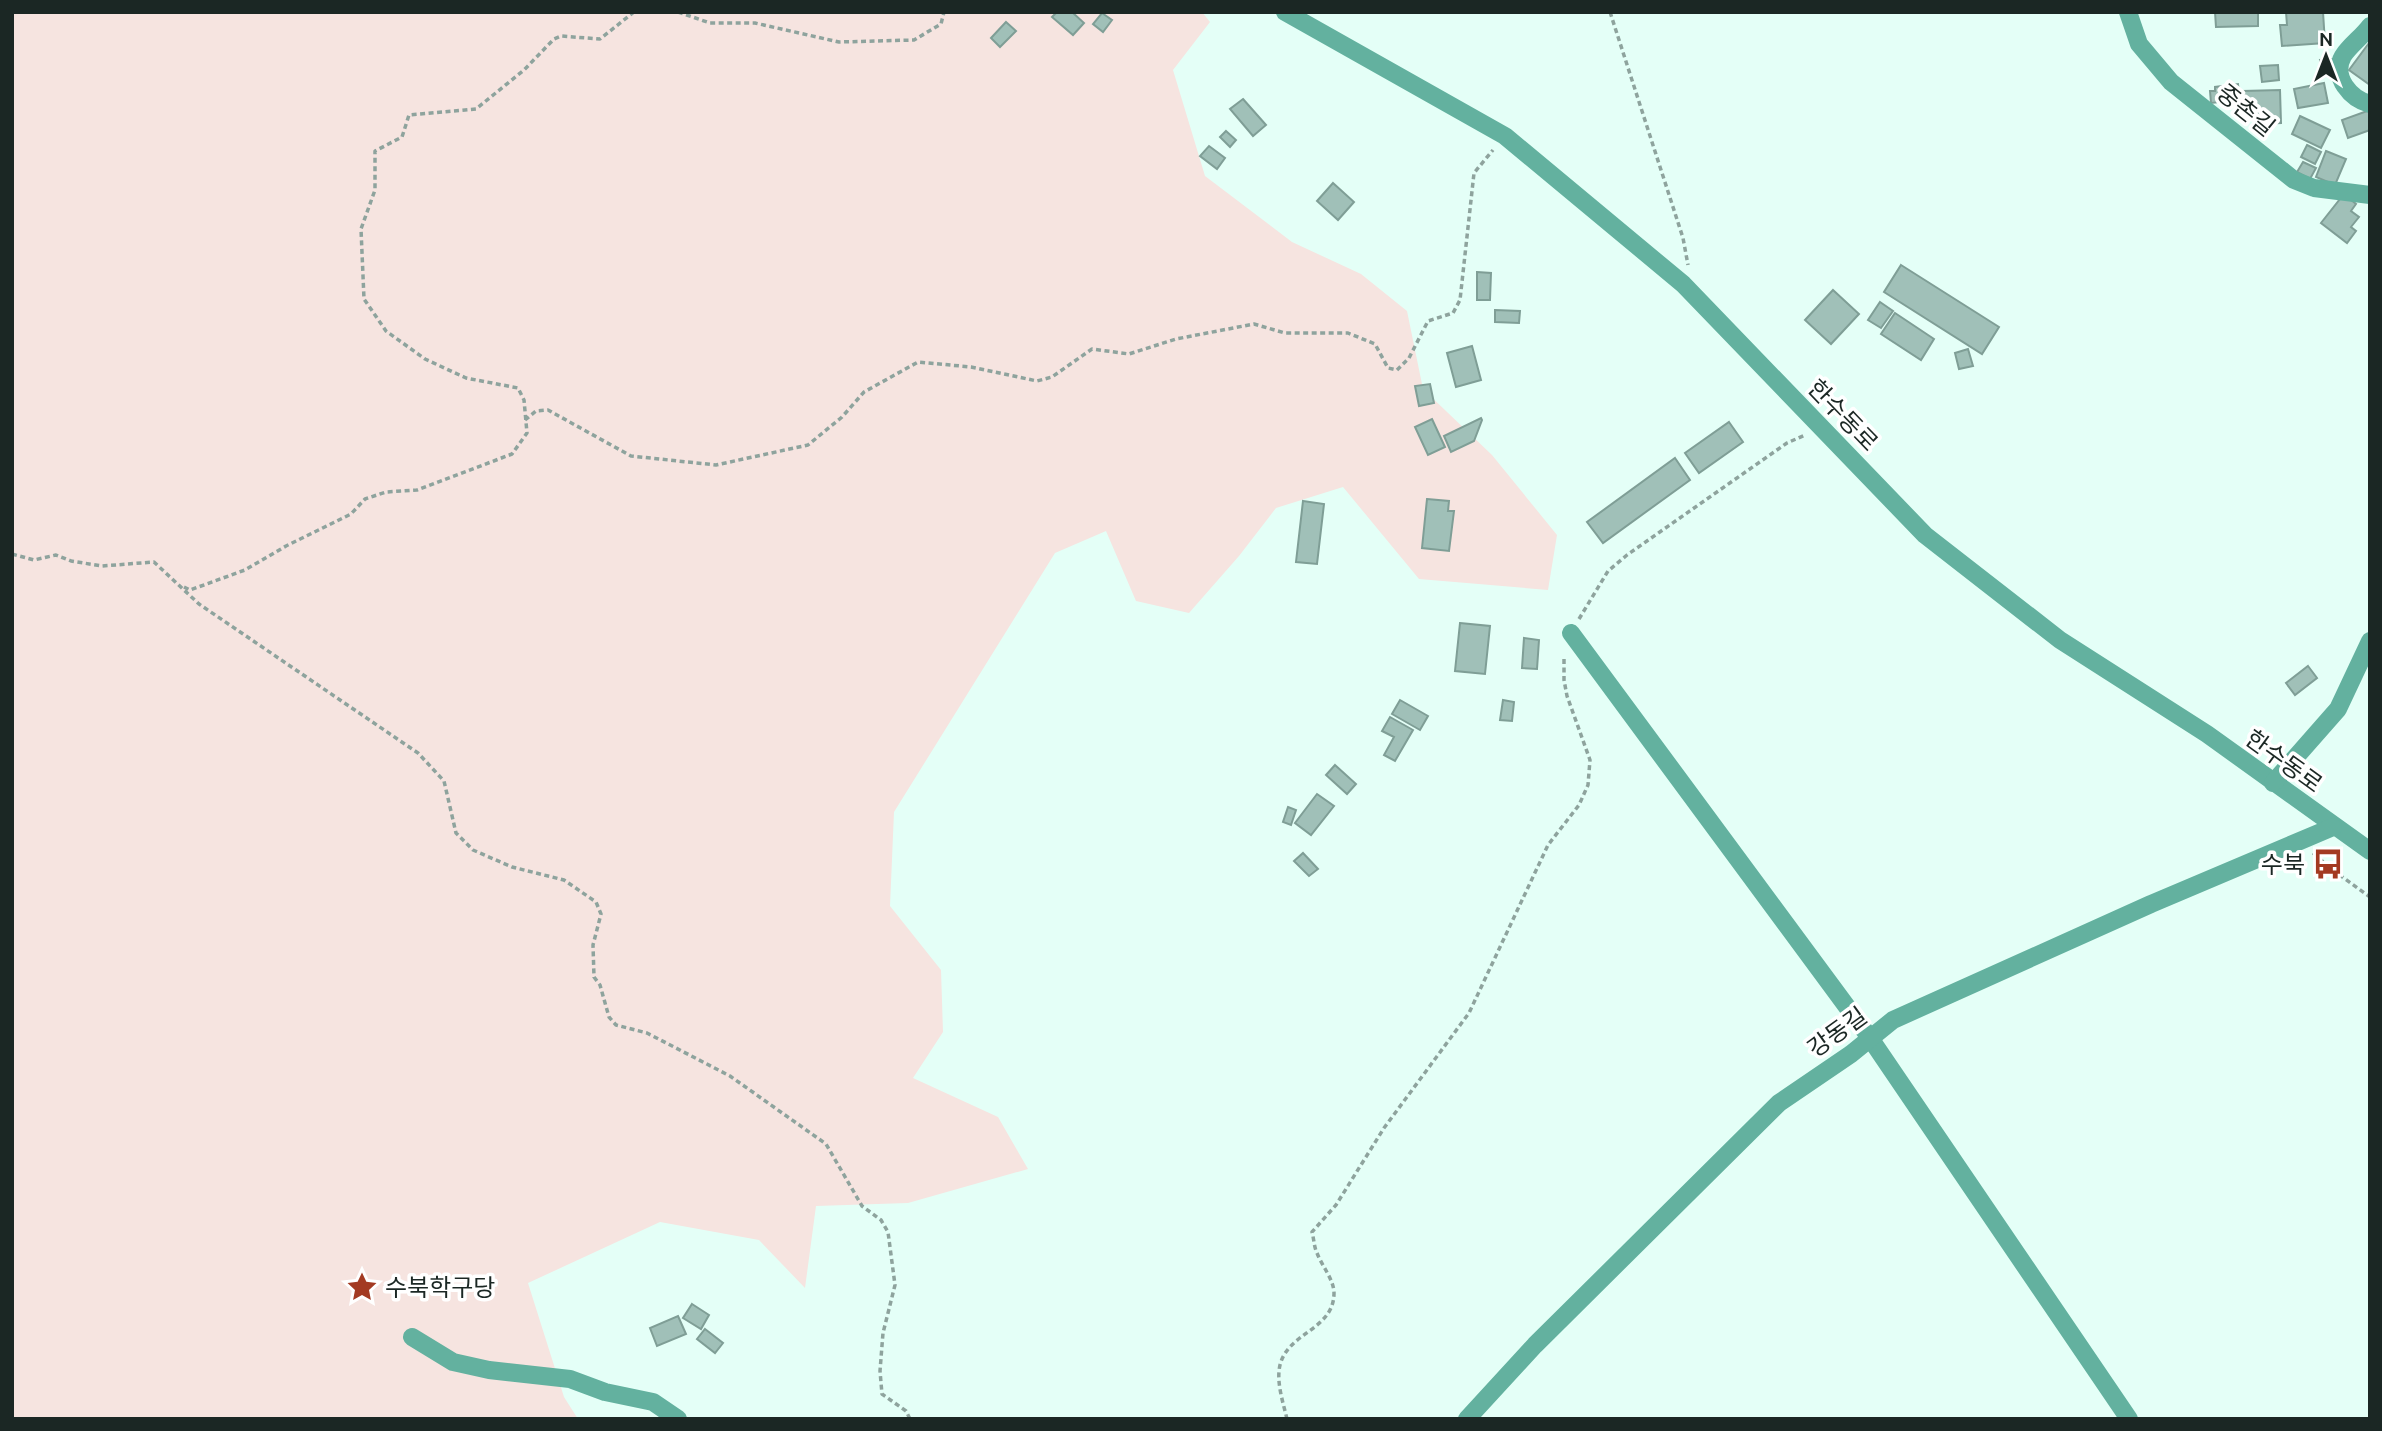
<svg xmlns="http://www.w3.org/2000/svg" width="2382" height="1431" font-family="Ubuntu,'Noto Sans KR',sans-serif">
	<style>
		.green { fill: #f6e4e0 }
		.building { fill: #a0c0b8; stroke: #7f9e96; stroke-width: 2 }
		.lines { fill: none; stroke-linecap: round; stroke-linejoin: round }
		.path { stroke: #8ea39d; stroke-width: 3.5; stroke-dasharray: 5 3.5; stroke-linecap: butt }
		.minor { stroke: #63b19f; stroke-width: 18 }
		.labels { text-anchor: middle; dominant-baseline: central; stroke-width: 7; stroke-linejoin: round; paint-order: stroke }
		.street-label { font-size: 24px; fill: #1b2724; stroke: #fff }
		.poi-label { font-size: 24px; fill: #1b2724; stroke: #fff; text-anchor: end }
	</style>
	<rect width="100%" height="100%" fill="#e4fff7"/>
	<path class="green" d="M 12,12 L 1202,12 L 1210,22 L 1173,70 L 1205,176 L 1292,242 L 1361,274 L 1407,311 L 1423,389 L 1492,455 L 1557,535 L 1548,590 L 1419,579 L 1343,487 L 1276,508 L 1239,556 L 1189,613 L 1136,601 L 1106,531 L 1055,553 L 894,812 L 890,906 L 941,970 L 943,1032 L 913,1078 L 998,1117 L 1028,1169 L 908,1203 L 816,1206 L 805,1288 L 759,1240 L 660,1222 L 528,1283 L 564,1397 L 578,1419 L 12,1419 Z"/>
	<g class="building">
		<path d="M 1057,12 L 1072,12 L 1084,23 L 1073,35 L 1052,17 Z"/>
		<path d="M 2215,12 L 2258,12 L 2258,26 L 2216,27 Z"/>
		<path d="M 2286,12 L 2323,12 L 2325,43 L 2282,46 L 2280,25 L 2287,25 Z"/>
		<path d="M 1102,13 L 1112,20 L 1103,32 L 1093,24 Z"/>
		<path d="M 1006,22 L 1016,31 L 1000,47 L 991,38 Z"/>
		<path d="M 2369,43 L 2370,44 L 2370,85 L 2349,70 Z"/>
		<path d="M 2333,59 L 2334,76 L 2322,76 L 2320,60 Z"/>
		<path d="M 2278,65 L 2279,80 L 2262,82 L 2260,66 Z"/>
		<path d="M 2324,83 L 2328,103 L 2298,108 L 2294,89 Z"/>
		<path d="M 2238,84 L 2240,100 L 2211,103 L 2210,91 L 2215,91 L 2215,87 Z"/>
		<path d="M 2280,90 L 2281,123 L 2261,124 L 2261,118 L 2243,118 L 2243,91 Z"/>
		<path d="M 1243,99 L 1266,125 L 1253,136 L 1230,109 Z"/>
		<path d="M 2370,110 L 2370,130 L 2348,138 L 2342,120 Z"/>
		<path d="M 2300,116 L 2330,130 L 2321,148 L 2292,134 Z"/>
		<path d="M 1226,131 L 1236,140 L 1230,147 L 1220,137 Z"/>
		<path d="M 2307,145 L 2321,152 L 2315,164 L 2301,157 Z"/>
		<path d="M 1209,146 L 1225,158 L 1217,169 L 1200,156 Z"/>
		<path d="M 2326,151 L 2346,159 L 2335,185 L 2316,177 Z"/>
		<path d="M 2303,162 L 2316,168 L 2310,179 L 2297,172 Z"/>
		<path d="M 1333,183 L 1354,202 L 1338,220 L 1317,201 Z"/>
		<path d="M 2344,194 L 2356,204 L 2351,211 L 2359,217 L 2351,227 L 2356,231 L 2347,243 L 2321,223 Z"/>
		<path d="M 1901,265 L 1999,327 L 1982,354 L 1884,292 Z"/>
		<path d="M 1477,272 L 1491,273 L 1490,300 L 1477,300 Z"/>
		<path d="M 1833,290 L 1859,314 L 1831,344 L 1805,320 Z"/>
		<path d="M 1880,302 L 1893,311 L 1881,328 L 1868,320 Z"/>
		<path d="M 1495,310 L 1520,311 L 1519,323 L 1495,322 Z"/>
		<path d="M 1895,313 L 1934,339 L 1921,360 L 1881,334 Z"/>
		<path d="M 1472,346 L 1481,380 L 1456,387 L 1447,353 Z"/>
		<path d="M 1968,349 L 1973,366 L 1959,369 L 1955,353 Z"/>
		<path d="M 1430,384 L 1434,403 L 1419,406 L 1415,386 Z"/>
		<path d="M 1481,418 L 1482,420 L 1474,441 L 1451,452 L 1444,436 Z"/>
		<path d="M 1432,419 L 1445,447 L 1428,455 L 1415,427 Z"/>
		<path d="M 1729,422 L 1743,442 L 1699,473 L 1685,453 Z"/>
		<path d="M 1675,458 L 1690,480 L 1603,543 L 1587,522 Z"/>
		<path d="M 1427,499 L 1449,501 L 1448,511 L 1454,511 L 1449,551 L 1422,548 Z"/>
		<path d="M 1303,501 L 1324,504 L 1317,564 L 1296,562 Z"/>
		<path d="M 1460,623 L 1490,626 L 1485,674 L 1455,671 Z"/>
		<path d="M 1524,638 L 1539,640 L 1537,669 L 1522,668 Z"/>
		<path d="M 2308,666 L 2317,678 L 2295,695 L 2286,683 Z"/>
		<path d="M 1400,700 L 1428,716 L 1420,730 L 1392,714 Z"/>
		<path d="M 1503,700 L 1514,702 L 1512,721 L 1500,720 Z"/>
		<path d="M 1390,717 L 1413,730 L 1395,761 L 1384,755 L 1394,737 L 1382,731 Z"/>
		<path d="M 1335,765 L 1356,784 L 1347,794 L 1326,775 Z"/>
		<path d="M 1317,794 L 1334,806 L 1311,835 L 1295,823 Z"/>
		<path d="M 1288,807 L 1296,810 L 1291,825 L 1283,822 Z"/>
		<path d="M 1303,853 L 1318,869 L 1309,876 L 1294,861 Z"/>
		<path d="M 692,1304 L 709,1315 L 701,1329 L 683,1318 Z"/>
		<path d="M 678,1316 L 686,1334 L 657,1346 L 650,1328 Z"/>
		<path d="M 705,1329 L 723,1343 L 715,1353 L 697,1339 Z"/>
	</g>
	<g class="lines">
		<g class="path">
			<path d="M 678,12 L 710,23 L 755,23 L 839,42 L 914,40 L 941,24 L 944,12"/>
			<path d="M 1610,12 L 1683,238 L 1688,265"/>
			<path d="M 525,420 L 536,411 L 548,410 L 631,456 L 716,465 L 808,445 L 842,417 L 864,392 L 918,362 L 971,367 L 1037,381 L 1052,377 L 1092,349 L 1129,354 L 1176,339 L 1254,324 L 1285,333 L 1348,333 L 1375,344 L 1388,368 L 1397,370 L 1409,358 L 1428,321 L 1453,313 L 1460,300 L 1474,173 L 1493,150"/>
			<path d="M 12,554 L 34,560 L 56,555 L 71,561 L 102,566 L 154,562 L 199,604 L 418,753 L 444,781 L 456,833 L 473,850 L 512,867 L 564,880 L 596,902 L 601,914 L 593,945 L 594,977 L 600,985 L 609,1017 L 616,1025 L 647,1033 L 730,1076 L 826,1144 L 862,1206 L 881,1220 L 888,1232 L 895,1285 L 883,1333 L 880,1371 L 882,1394 L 906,1411 L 910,1419"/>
			<path d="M 184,587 L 190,590 L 245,570 L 286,546 L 351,514 L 365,499 L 386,492 L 417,490 L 512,454 L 527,433 L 524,400 L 518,388 L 466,378 L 425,359 L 386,331 L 364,299 L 361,229 L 375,190 L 375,151 L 402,137 L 409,115 L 476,109 L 524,70 L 554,39 L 561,36 L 600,39 L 634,12"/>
			<path d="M 1579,619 L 1608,571 L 1627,555 L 1787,443 L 1805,435"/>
			<path d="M 2313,853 L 2330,868 L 2370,897"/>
			<path d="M 1287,1419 C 1283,1402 1276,1382 1280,1365 C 1288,1332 1334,1330 1334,1293 C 1334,1280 1322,1266 1317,1253 C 1314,1247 1314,1239 1312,1232 L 1336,1205 L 1384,1128 L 1469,1013 L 1548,845 L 1579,805 L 1588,785 L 1590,760 L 1567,696 L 1564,680 L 1564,656"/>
		</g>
		<g class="minor">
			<path d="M 1285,12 L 1505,136 L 1683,284 L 1925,535 L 2060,640 L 2207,734 L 2370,851"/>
			<path d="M 2128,12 L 2139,44 L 2171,82 L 2294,180 L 2314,188 L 2370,195"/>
			<path d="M 2370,26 C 2362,37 2350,45 2343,56 C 2331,77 2351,99 2370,104"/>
			<path d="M 1571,633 L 1870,1038 L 2129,1419"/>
			<path d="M 2273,783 L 2338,709 L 2370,641"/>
			<path d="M 412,1337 L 453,1362 L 489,1370 L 570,1379 L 605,1392 L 653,1402 L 678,1419"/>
			<path d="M 1467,1419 L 1535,1345 L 1779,1103 L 1851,1054 L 1893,1020 L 2151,904 L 2333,827"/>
		</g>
	</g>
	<defs>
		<g id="bus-bare" transform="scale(2.415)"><path d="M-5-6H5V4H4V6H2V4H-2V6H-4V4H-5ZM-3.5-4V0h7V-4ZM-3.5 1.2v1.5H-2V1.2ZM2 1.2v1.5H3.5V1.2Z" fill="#a33a22" stroke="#fff" stroke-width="2.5" paint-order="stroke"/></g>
		<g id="sight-bare" transform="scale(2.415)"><path d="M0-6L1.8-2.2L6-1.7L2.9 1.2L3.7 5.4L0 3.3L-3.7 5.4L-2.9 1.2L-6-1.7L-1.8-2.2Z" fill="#a33a22" stroke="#fff" stroke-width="2.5" paint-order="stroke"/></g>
	</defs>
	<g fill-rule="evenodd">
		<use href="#bus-bare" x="2328" y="864"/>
		<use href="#sight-bare" x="362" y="1287"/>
	</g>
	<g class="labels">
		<g class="street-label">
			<text transform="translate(2246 110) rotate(39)">중촌길</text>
			<text transform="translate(1843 415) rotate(46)">한수동로</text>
			<text transform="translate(2284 761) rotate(36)">한수동로</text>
			<text transform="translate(1837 1032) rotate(-36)">강동길</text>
		</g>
		<g class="poi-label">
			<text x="2305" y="864">수북</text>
			<text x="385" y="1287" text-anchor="start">수북학구당</text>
		</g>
	</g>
	<rect width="2382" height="1431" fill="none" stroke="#1b2724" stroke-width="28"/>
	<g transform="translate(2326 56)" stroke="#ffffff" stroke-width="5" paint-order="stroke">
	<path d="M0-5L12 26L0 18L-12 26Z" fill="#1b2724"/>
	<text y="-10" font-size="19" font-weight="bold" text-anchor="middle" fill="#1b2724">N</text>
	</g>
</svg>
